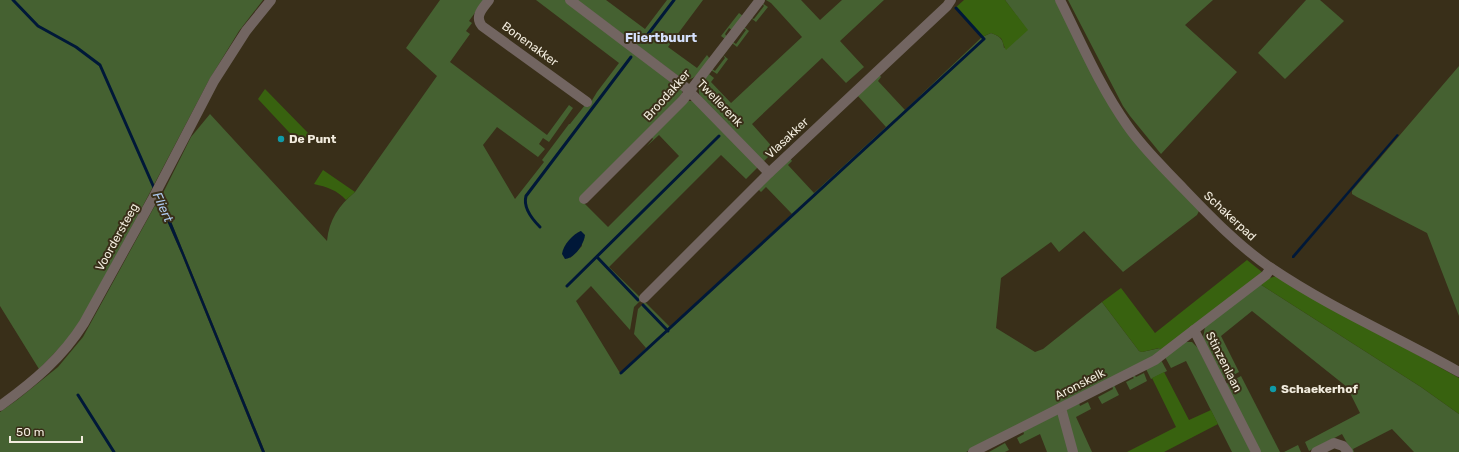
<svg xmlns="http://www.w3.org/2000/svg" width="1459" height="452" font-family="Rubik,sans-serif">
	<style>
		.green { fill: #456131; fill-rule: evenodd }
		.forest { fill: #38620f }
		.water { fill: #001838 }
		.lines { fill: none; stroke-linecap: round; stroke-linejoin: round }
		.stream { stroke: #001838; stroke-width: 3 }
		.minor { stroke: #726561; stroke-width: 10 }
		.culture-dot { fill: #0f9aa8; stroke: #392f19; stroke-width: 1.5 }
		.labels { text-anchor: middle; dominant-baseline: central; stroke-width: 4; stroke-linejoin: round; paint-order: stroke }
		.street-label { font-size: 12px; fill: #f2ecde; stroke: #392f19 }
		.poi-label { font-size: 12px; font-weight: bold; fill: #f2ecde; stroke: #392f19; text-anchor: start }
		.neighbourhood-label { font-size: 13px; font-weight: bold; fill: #d5e0fc; stroke: #392f19 }
		.water-label { font-size: 13px; font-style: italic; fill: #adc9ee; stroke: #392f19 }
	</style>
	<rect width="100%" height="100%" fill="#392f19"/>
	<g class="green">
		<path d="M 0,0 L 263,0 L 239,31 L 209,80 L 137,217 L 85,313 L 68,339 L 39,369 L 0,306 Z"/>
		<path d="M 440,0 L 484,0 L 469,21 L 472,23 L 466,31 L 470,34 L 450,62 L 547,135 L 569,105 L 573,108 L 549,142 L 543,138 L 539,144 L 545,149 L 538,157 L 497,127 L 483,145 L 515,199 L 544,162 L 542,160 L 569,124 L 570,124 L 585,105 L 588,107 L 597,92 L 619,63 L 536,0 L 565,0 L 636,54 L 682,90 L 682,95 L 580,199 L 608,227 L 679,156 L 659,135 L 647,146 L 653,139 L 651,136 L 686,101 L 695,101 L 758,167 L 746,179 L 721,155 L 609,267 L 642,299 L 634,307 L 630,330 L 591,286 L 576,301 L 620,373 L 646,348 L 634,334 L 638,309 L 645,302 L 670,327 L 792,214 L 766,187 L 761,192 L 758,189 L 790,158 L 792,161 L 788,165 L 814,193 L 886,127 L 857,95 L 879,74 L 881,77 L 878,81 L 905,110 L 982,37 L 991,33 C 999,36 1003,38 1004,48 L 1027,30 L 1005,0 L 1055,0 L 1103,91 L 1199,211 L 1197,215 L 1123,272 L 1084,231 L 1059,252 L 1051,242 L 1001,278 L 996,328 L 1035,352 L 1043,349 L 1102,302 L 1139,351 L 1142,352 L 1160,348 L 1161,351 L 1145,361 L 966,452 L 265,452 L 161,197 L 191,137 L 210,114 L 327,241 C 329,220 339,205 355,192 L 437,76 L 406,48 ZM 581,231 L 582,246 L 570,258 L 570,241 L 579,232 Z"/>
		<path d="M 577,0 L 606,0 L 645,29 L 667,0 L 703,0 L 668,47 L 697,68 L 707,55 L 710,59 C 702,69 695,84 681,78 Z"/>
		<path d="M 766,0 L 801,0 L 820,20 L 842,0 L 884,0 L 840,41 L 864,67 L 846,83 L 822,58 L 752,124 L 775,150 L 763,162 L 700,96 C 696,87 703,81 709,74 L 714,78 L 711,82 L 731,103 L 802,37 L 771,3 Z"/>
		<path d="M 1068,0 L 1213,0 L 1185,25 L 1237,72 L 1161,154 L 1130,116 L 1123,106 Z"/>
		<path d="M 1306,0 L 1320,0 L 1344,21 L 1285,79 L 1258,53 Z"/>
		<path d="M 762,3 L 768,7 L 756,22 L 751,18 L 754,19 L 764,6 Z"/>
		<path d="M 739,13 L 743,16 L 732,30 L 729,28 L 725,34 L 727,37 L 725,39 L 721,36 Z"/>
		<path d="M 744,27 L 749,31 L 737,47 L 732,43 L 733,42 L 736,44 L 746,30 L 743,28 Z"/>
		<path d="M 723,55 L 728,59 L 717,74 L 711,70 L 712,69 L 715,71 L 725,58 Z"/>
		<path d="M 1459,66 L 1459,316 L 1427,233 L 1357,197 L 1352,194 L 1352,191 Z"/>
		<path d="M 158,200 L 182,255 L 262,452 L 0,452 L 0,412 L 17,400 L 58,367 L 83,337 Z"/>
		<path d="M 1260,284 L 1421,387 L 1459,414 L 1459,452 L 1414,452 L 1392,429 L 1353,449 L 1354,452 L 1352,452 L 1342,434 L 1309,451 L 1305,442 L 1360,413 L 1347,387 L 1252,311 L 1221,336 L 1239,372 L 1224,380 L 1203,338 L 1205,327 Z"/>
		<path d="M 1184,342 L 1192,342 L 1198,348 L 1251,452 L 1232,452 L 1186,361 L 1171,368 L 1165,357 Z"/>
		<path d="M 1161,360 L 1167,371 L 1151,379 L 1146,369 Z"/>
		<path d="M 1144,373 L 1147,381 L 1130,390 L 1126,382 L 1134,378 L 1132,376 L 1134,375 L 1136,377 Z"/>
		<path d="M 1241,376 L 1280,452 L 1260,452 L 1226,384 Z"/>
		<path d="M 1114,385 L 1119,395 L 1102,404 L 1098,397 L 1113,389 L 1112,386 Z"/>
		<path d="M 1088,402 L 1091,409 L 1076,417 L 1092,452 L 1075,452 L 1064,411 L 1079,403 L 1080,406 Z"/>
		<path d="M 1059,413 L 1071,452 L 1047,452 L 1040,434 L 1020,444 L 1017,438 L 1024,434 L 1023,431 Z"/>
		<path d="M 1005,443 L 1009,450 L 1005,452 L 989,452 Z"/>
		<path d="M 1298,445 L 1301,452 L 1284,452 Z"/>
	</g>
	<g class="forest">
		<path d="M 964,0 L 1005,0 L 1028,30 L 1006,50 C 1000,39 1006,39 991,33 L 982,37 L 955,8 Z"/>
		<path d="M 265,89 L 309,134 L 301,145 L 258,99 Z"/>
		<path d="M 323,170 L 355,192 L 346,200 C 337,190 327,187 314,184 Z"/>
		<path d="M 1247,260 L 1262,272 L 1260,274 L 1161,351 L 1159,348 L 1142,352 L 1139,351 L 1102,302 L 1121,288 L 1155,333 Z"/>
		<path d="M 1276,276 L 1459,378 L 1459,414 L 1421,387 L 1260,284 L 1267,279 Z"/>
		<path d="M 1164,372 L 1189,420 L 1211,410 L 1218,424 L 1164,452 L 1127,452 L 1176,427 L 1152,378 Z"/>
	</g>
	<g class="water">
		<path d="M 1397,134 L 1399,135 L 1294,258 L 1292,258 L 1292,256 Z"/>
		<path d="M 161,197 L 265,452 L 262,452 L 182,255 L 158,200 Z"/>
		<path d="M 581,231 L 585,235 C 584,244 575,258 565,259 L 562,254 C 563,245 573,234 581,231 Z"/>
	</g>
	<g class="lines">
		<g class="stream">
			<path d="M 13,0 L 38,26 L 76,47 L 100,65 L 155,190"/>
			<path d="M 642,42 L 674,0"/>
			<path d="M 540,227 C 532,219 523,207 526,196 L 631,57"/>
			<path d="M 597,257 L 638,300"/>
			<path d="M 567,286 L 719,136"/>
			<path d="M 643,305 L 668,331"/>
			<path d="M 621,373 L 984,39 L 956,8"/>
			<path d="M 78,395 L 114,452"/>
		</g>
		<g class="minor">
			<path d="M 489,0 C 483,8 474,16 482,26 L 587,102"/>
			<path d="M 570,0 L 685,87 L 769,173"/>
			<path d="M 1060,0 C 1081,42 1100,87 1127,125 C 1142,147 1161,165 1179,184 C 1208,214 1237,245 1271,268 C 1330,308 1397,337 1459,372"/>
			<path d="M 584,199 L 683,100 L 760,0"/>
			<path d="M 644,298 L 769,173 L 947,6 L 951,0"/>
			<path d="M 0,406 C 33,382 62,358 84,323 L 152,200 L 214,81 L 246,31 L 271,0"/>
			<path d="M 1061,408 L 1073,452"/>
			<path d="M 973,452 L 1155,360 L 1194,330"/>
			<path d="M 1256,452 L 1194,330 L 1266,275 L 1271,268"/>
			<path d="M 1316,452 L 1334,443 L 1343,446 L 1348,452"/>
		</g>
	</g>
	<g class="culture-dot">
		<circle cx="281" cy="139" r="4"/>
		<circle cx="1273" cy="389" r="4"/>
	</g>
	<g class="labels">
		<g class="street-label">
			<text transform="translate(530 44) rotate(36)">Bonenakker</text>
			<text transform="translate(667 95) rotate(-48)">Broodakker</text>
			<text transform="translate(720 103) rotate(46)">Twellerenk</text>
			<text transform="translate(787 138) rotate(-43)">Vlasakker</text>
			<text transform="translate(1230 216) rotate(43)">Schakerpad</text>
			<text transform="translate(117 237) rotate(-61)">Voordersteeg</text>
			<text transform="translate(1224 362) rotate(63)">Stinzenlaan</text>
			<text transform="translate(1080 384) rotate(-27)">Aronskelk</text>
		</g>
		<g class="poi-label">
			<text x="289" y="139">De Punt</text>
			<text x="1281" y="389">Schaekerhof</text>
		</g>
		<g class="neighbourhood-label">
			<text x="661" y="37">Fliertbuurt</text>
		</g>
		<g class="water-label">
			<text transform="translate(163 207) rotate(66)">Fliert</text>
		</g>
	</g>
	<path d="M10 436v6h72v-6" fill="none" stroke="#f2ecde" stroke-width="2"/>
	<text x="16" y="436" font-size="12" fill="#f2ecde" stroke="#392f19" stroke-width="3" paint-order="stroke">50 m</text>
</svg>
